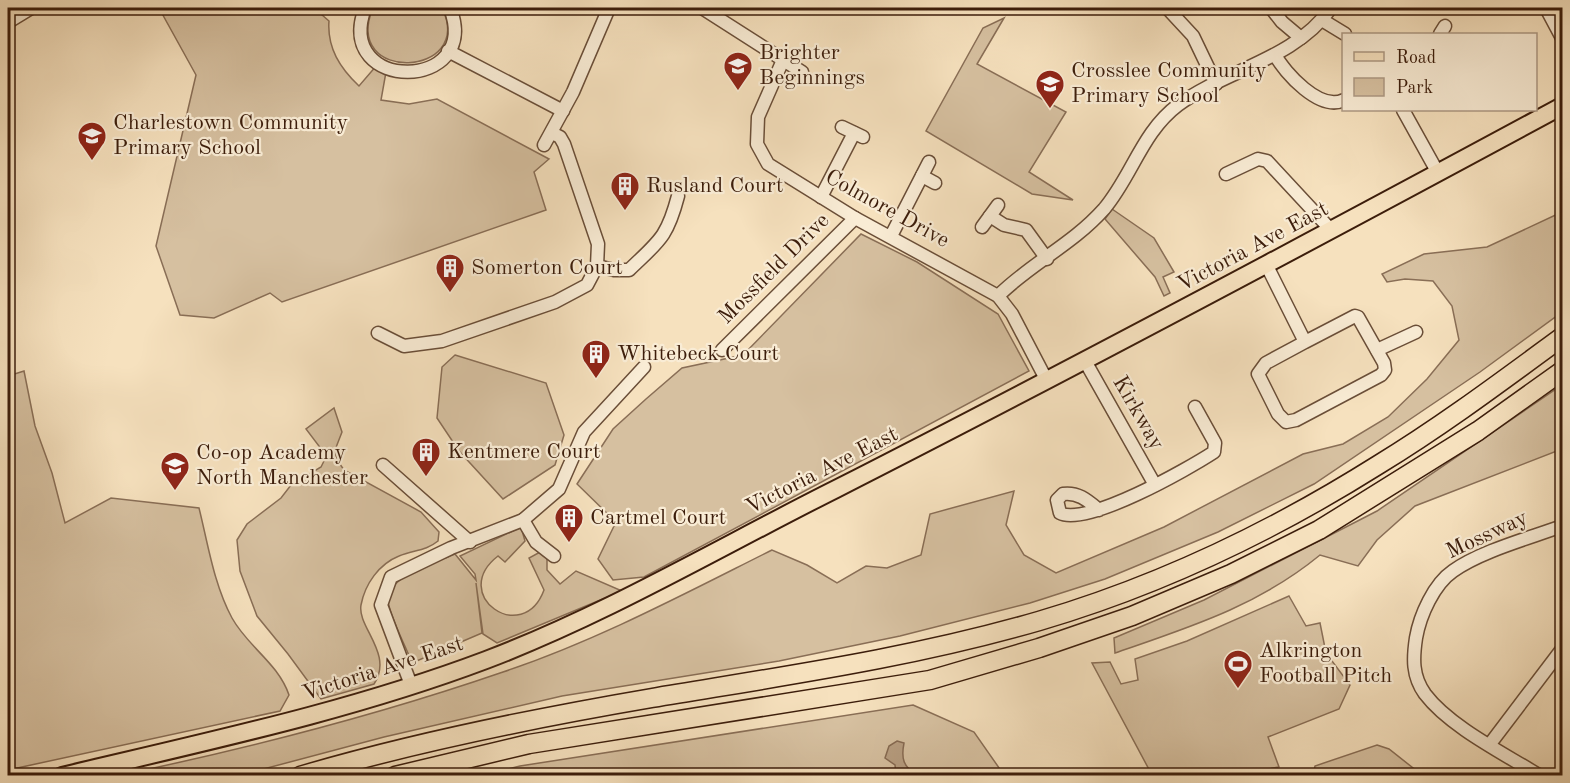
<svg xmlns="http://www.w3.org/2000/svg" width="1570" height="783" font-family="'Old Standard TT',serif">
	<style>
		.green { fill: #d6c0a0; stroke: #896e56; stroke-width: 1.5 }
		.water { fill: #b79e81; stroke: #866a52; stroke-width: 1.5 }
		.lines { fill: none; stroke-linecap: round; stroke-linejoin: round }
		.minor-casing { stroke: #6a4e38; stroke-width: 15 }
		.major-casing { stroke: #3c1d0b; stroke-width: 20 }
		.highway-casing { stroke: #3c1d0b; stroke-width: 21 }
		.minor { stroke: #f9ecd5; stroke-width: 12 }
		.major { stroke: #f6e1be; stroke-width: 16 }
		.highway { stroke: #f6e1be; stroke-width: 18 }
		.labels { text-anchor: middle; dominant-baseline: central; stroke-width: 4.5; stroke-linejoin: round; paint-order: stroke }
		.poi-label { font-size: 22px; fill: #3c1d0b; stroke: #f9ecd5; text-anchor: start }
		.street-label { font-size: 22px; fill: #3c1d0b; stroke: #f9ecd5 }
	</style>
	<rect width="100%" height="100%" fill="#f6e1be"/>
	<filter id="stains"><feTurbulence type="fractalNoise" baseFrequency=".00333" numOctaves="4"/><feColorMatrix values="0 0 0 0 .2 0 0 0 0 .09 0 0 0 0 .02 0 0 0 .5 -.17"/></filter>
	<radialGradient id="worn" r=".72"><stop offset=".6" stop-color="#630" stop-opacity="0"/><stop offset="1" stop-color="#630" stop-opacity=".3"/></radialGradient>
	<g class="green">
		<path d="M 159,8 L 314,8 L 329,21 C 327,48 340,68 359,86 L 377,65 L 386,72 L 381,100 L 409,104 L 437,99 L 549,159 L 534,172 L 546,210 L 282,302 L 270,293 L 214,318 L 180,315 L 156,246 L 196,75 Z"/>
		<path d="M 373,8 L 442,8 C 476,78 341,84 373,8 Z"/>
		<path d="M 1004,18 L 977,64 L 1066,112 L 1029,172 L 1073,200 L 1032,194 L 926,131 L 983,28 Z"/>
		<path d="M 1112,209 L 1154,238 L 1174,272 L 1163,277 L 1170,293 L 1164,296 L 1155,277 L 1105,219 Z"/>
		<path d="M 1562,212 L 1562,312 L 1480,372 L 1314,484 L 1218,532 L 1105,579 L 1030,603 L 900,636 L 779,661 L 562,696 L 384,737 L 241,775 L 121,775 C 250,748 378,715 503,672 C 596,641 684,594 772,550 L 807,565 L 837,583 L 866,566 L 887,568 L 921,555 L 930,514 L 1014,491 L 1006,525 L 1024,555 L 1056,573 L 1164,527 L 1303,454 L 1343,444 L 1388,417 L 1427,379 L 1459,340 L 1452,306 L 1433,281 L 1405,279 L 1387,282 L 1382,274 L 1424,254 L 1487,247 Z"/>
		<path d="M 861,234 L 917,262 L 998,314 L 1029,371 L 644,577 L 613,580 L 598,559 L 616,522 L 577,484 L 613,429 L 646,399 L 682,368 L 743,355 Z"/>
		<path d="M 455,355 L 546,383 L 564,435 L 555,465 L 503,499 L 459,451 L 437,418 L 442,367 Z"/>
		<path d="M 24,371 L 35,426 L 52,473 L 65,523 L 111,498 L 199,508 C 208,544 214,585 232,618 C 248,647 278,663 289,695 L 280,711 L 8,770 L 8,376 Z"/>
		<path d="M 1562,385 L 1562,449 L 1415,506 L 1377,540 L 1358,566 L 1320,555 C 1258,606 1190,627 1115,653 L 1114,638 L 1204,600 L 1377,511 Z"/>
		<path d="M 334,408 L 342,432 L 335,450 L 337,460 L 344,470 L 421,512 L 439,532 L 438,541 C 426,551 413,550 399,556 C 379,564 365,584 361,605 C 357,627 394,654 374,684 L 321,699 L 288,654 L 257,616 L 240,571 L 237,540 L 247,524 L 281,498 L 291,485 L 321,467 L 324,461 L 322,450 L 306,429 Z"/>
		<path d="M 521,527 L 525,541 L 505,562 L 498,556 C 448,595 523,647 544,590 L 529,558 L 542,551 L 547,556 L 547,570 L 560,584 L 576,571 L 622,591 L 497,643 L 483,634 L 476,583 L 482,633 L 412,663 C 405,644 392,622 388,602 C 384,577 437,562 455,554 L 476,580 L 475,574 L 460,556 Z"/>
		<path d="M 1289,596 L 1306,626 L 1320,623 L 1326,653 L 1350,685 L 1339,709 L 1268,737 L 1279,767 L 1235,775 L 1152,775 L 1092,663 L 1110,662 L 1121,684 L 1138,680 L 1135,659 L 1187,641 Z"/>
		<path d="M 913,705 L 974,732 L 1004,775 L 481,776 L 520,766 Z"/>
		<path d="M 1377,745 L 1389,749 L 1422,775 L 1313,775 L 1315,766 Z"/>
	</g>
	<path class="water" d="M 897,741 L 904,743 C 901,758 903,767 917,775 L 896,775 L 895,765 L 885,758 L 889,746 Z"/>
	<g class="lines">
		<g class="minor-casing">
			<g id="minor">
				<path d="M 365,8 C 333,94 483,92 450,8"/>
				<path d="M 702,8 L 802,72"/>
				<path d="M 1167,8 L 1193,36 L 1216,84"/>
				<path d="M 1271,8 L 1282,22 L 1301,38"/>
				<path d="M 1546,8 L 1562,38"/>
				<path d="M 1322,20 L 1345,34"/>
				<path d="M 8,22 L 31,8"/>
				<path d="M 1440,34 L 1445,26"/>
				<path d="M 448,51 L 563,111"/>
				<path d="M 1275,55 C 1285,73 1320,112 1344,100"/>
				<path d="M 783,60 L 758,117 L 757,144 L 768,164 L 855,218 L 998,296 L 1012,314 L 1047,381"/>
				<path d="M 1403,110 L 1438,173"/>
				<path d="M 842,127 L 863,137"/>
				<path d="M 544,145 L 573,92 L 609,8"/>
				<path d="M 1226,174 L 1258,159 L 1267,161 L 1331,230"/>
				<path d="M 922,176 L 935,183"/>
				<path d="M 821,197 L 854,133"/>
				<path d="M 990,216 L 1004,225 L 1026,230 L 1047,259"/>
				<path d="M 982,227 L 998,205"/>
				<path d="M 891,236 L 929,162"/>
				<path d="M 597,266 L 614,270 L 629,270 C 659,241 667,238 678,196"/>
				<path d="M 1267,266 L 1305,342 L 1355,316 L 1358,317 L 1384,363 L 1385,370 L 1381,375 L 1296,420 L 1286,422 L 1278,414 L 1258,374 L 1266,363 L 1305,342"/>
				<path d="M 998,296 C 1031,263 1072,245 1104,209 C 1132,176 1142,132 1178,105 C 1227,69 1294,60 1331,8"/>
				<path d="M 378,333 L 404,346 L 442,341 L 555,302 L 587,285 L 597,266 L 598,244 L 564,144 L 560,137 L 552,133"/>
				<path d="M 722,350 L 855,218"/>
				<path d="M 1377,350 L 1416,332"/>
				<path d="M 1085,361 L 1155,485"/>
				<path d="M 383,465 L 470,542"/>
				<path d="M 1099,510 C 1087,500 1078,492 1063,494 L 1057,500 L 1060,513 C 1086,527 1188,469 1214,452 L 1215,443 L 1195,407"/>
				<path d="M 523,520 L 536,542 L 554,556"/>
				<path d="M 411,685 L 381,605 L 391,577 L 451,548 L 523,520 L 559,489 L 584,432 L 644,367"/>
				<path d="M 1490,744 L 1562,649"/>
				<path d="M 1540,776 C 1505,754 1450,727 1425,694 C 1412,676 1413,658 1416,638 C 1420,615 1434,584 1453,571 C 1481,551 1530,538 1562,526"/>
			</g>
		</g>
		<g class="major-casing">
			<path id="major" d="M 62,776 C 204,742 348,712 486,660 C 607,614 720,547 836,489 C 1080,365 1321,236 1562,106"/>
		</g>
		<g class="highway-casing">
			<g id="highway">
				<path d="M 300,776 C 415,742 535,718 652,698 C 783,676 912,658 1039,621 C 1158,586 1273,531 1378,465 C 1442,426 1502,381 1562,337"/>
				<path d="M 395,776 L 529,744 L 930,680 L 1039,648 L 1132,616 L 1231,574 L 1319,530 L 1478,431 L 1562,371"/>
			</g>
		</g>
		<use href="#minor" class="minor"/>
		<use href="#major" class="major"/>
		<use href="#highway" class="highway"/>
	</g>
	<defs>
		<g id="school-pin" transform="scale(1.5)"><path d="M0 17L-7.5 6A9.5 9.5 0 1 1 7.5 6Z" fill="#8f2418" stroke="#f9ecd5"/><path d="M0-5L7-2L0 1L-7-2ZM-4 1L0 2.5L4 1V4Q0 6-4 4Z" fill="#fff"/></g>
		<g id="building-pin" transform="scale(1.5)"><path d="M0 17L-7.5 6A9.5 9.5 0 1 1 7.5 6Z" fill="#8f2418" stroke="#f9ecd5"/><path d="M-4-6H4V6H1V3H-1V6H-4ZM-2.5-4.3h1.7v1.8h-1.7ZM.8-4.3h1.7v1.8H.8ZM-2.5-1h1.7V.8h-1.7ZM.8-1h1.7V.8H.8Z" fill="#fff"/></g>
		<g id="stadium-pin" transform="scale(1.5)"><path d="M0 17L-7.5 6A9.5 9.5 0 1 1 7.5 6Z" fill="#8f2418" stroke="#f9ecd5"/><path d="M0-5a6.5 5 0 1 0 0 10a6.5 5 0 1 0 0-10ZM-3.5-1.8h7v3.6h-7Z" fill="#fff"/></g>
	</defs>
	<g fill-rule="evenodd">
		<use href="#school-pin" x="738" y="66"/>
		<use href="#school-pin" x="1050" y="84"/>
		<use href="#school-pin" x="92" y="136"/>
		<use href="#building-pin" x="625" y="186"/>
		<use href="#building-pin" x="450" y="268"/>
		<use href="#building-pin" x="596" y="354"/>
		<use href="#building-pin" x="426" y="452"/>
		<use href="#school-pin" x="175" y="466"/>
		<use href="#building-pin" x="569" y="518"/>
		<use href="#stadium-pin" x="1238" y="664"/>
	</g>
	<g class="labels">
		<g class="poi-label">
			<text x="759" y="53">Brighter<tspan x="759" dy="25">Beginnings</tspan></text>
			<text x="1071" y="71">Crosslee Community<tspan x="1071" dy="25">Primary School</tspan></text>
			<text x="113" y="123">Charlestown Community<tspan x="113" dy="25">Primary School</tspan></text>
			<text x="646" y="186">Rusland Court</text>
			<text x="471" y="268">Somerton Court</text>
			<text x="617" y="354">Whitebeck Court</text>
			<text x="447" y="452">Kentmere Court</text>
			<text x="196" y="453">Co-op Academy<tspan x="196" dy="25">North Manchester</tspan></text>
			<text x="590" y="518">Cartmel Court</text>
			<text x="1259" y="651">Alkrington<tspan x="1259" dy="25">Football Pitch</tspan></text>
		</g>
		<g class="street-label">
			<text transform="translate(887 209) rotate(29)">Colmore Drive</text>
			<text transform="translate(1253 247) rotate(-28)">Victoria Ave East</text>
			<text transform="translate(774 269) rotate(-45)">Mossfield Drive</text>
			<text transform="translate(1138 413) rotate(60)">Kirkway</text>
			<text transform="translate(822 471) rotate(-27)">Victoria Ave East</text>
			<text transform="translate(1487 535) rotate(-25)">Mossway</text>
			<text transform="translate(383 669) rotate(-18)">Victoria Ave East</text>
		</g>
	</g>
	<rect width="1570" height="783" fill="none" stroke="#f6e1be" stroke-width="30"/>
	<rect x="9" y="9" width="1552" height="765" fill="none" stroke="#3c1d0b" stroke-width="3"/>
	<rect x="15" y="15" width="1540" height="753" fill="none" stroke="#3c1d0b" stroke-width="1.5"/>
	<rect x="1342" y="33" width="195" height="78" fill="#f9ecd5" stroke="#ad9984" stroke-width="1.5"/>
	<rect x="1354" y="52" width="30" height="9" fill="#f6e1be" stroke="#ad9984" stroke-width="1.5"/>
	<text x="1396" y="63" font-size="18" fill="#3c1d0b">Road</text>
	<rect x="1354" y="78" width="30" height="18" fill="#d6c0a0" stroke="#ad9984" stroke-width="1.5"/>
	<text x="1396" y="93" font-size="18" fill="#3c1d0b">Park</text>
	<rect width="100%" height="100%" filter="url(#stains)"/>
	<rect width="100%" height="100%" fill="url(#worn)"/>
</svg>
